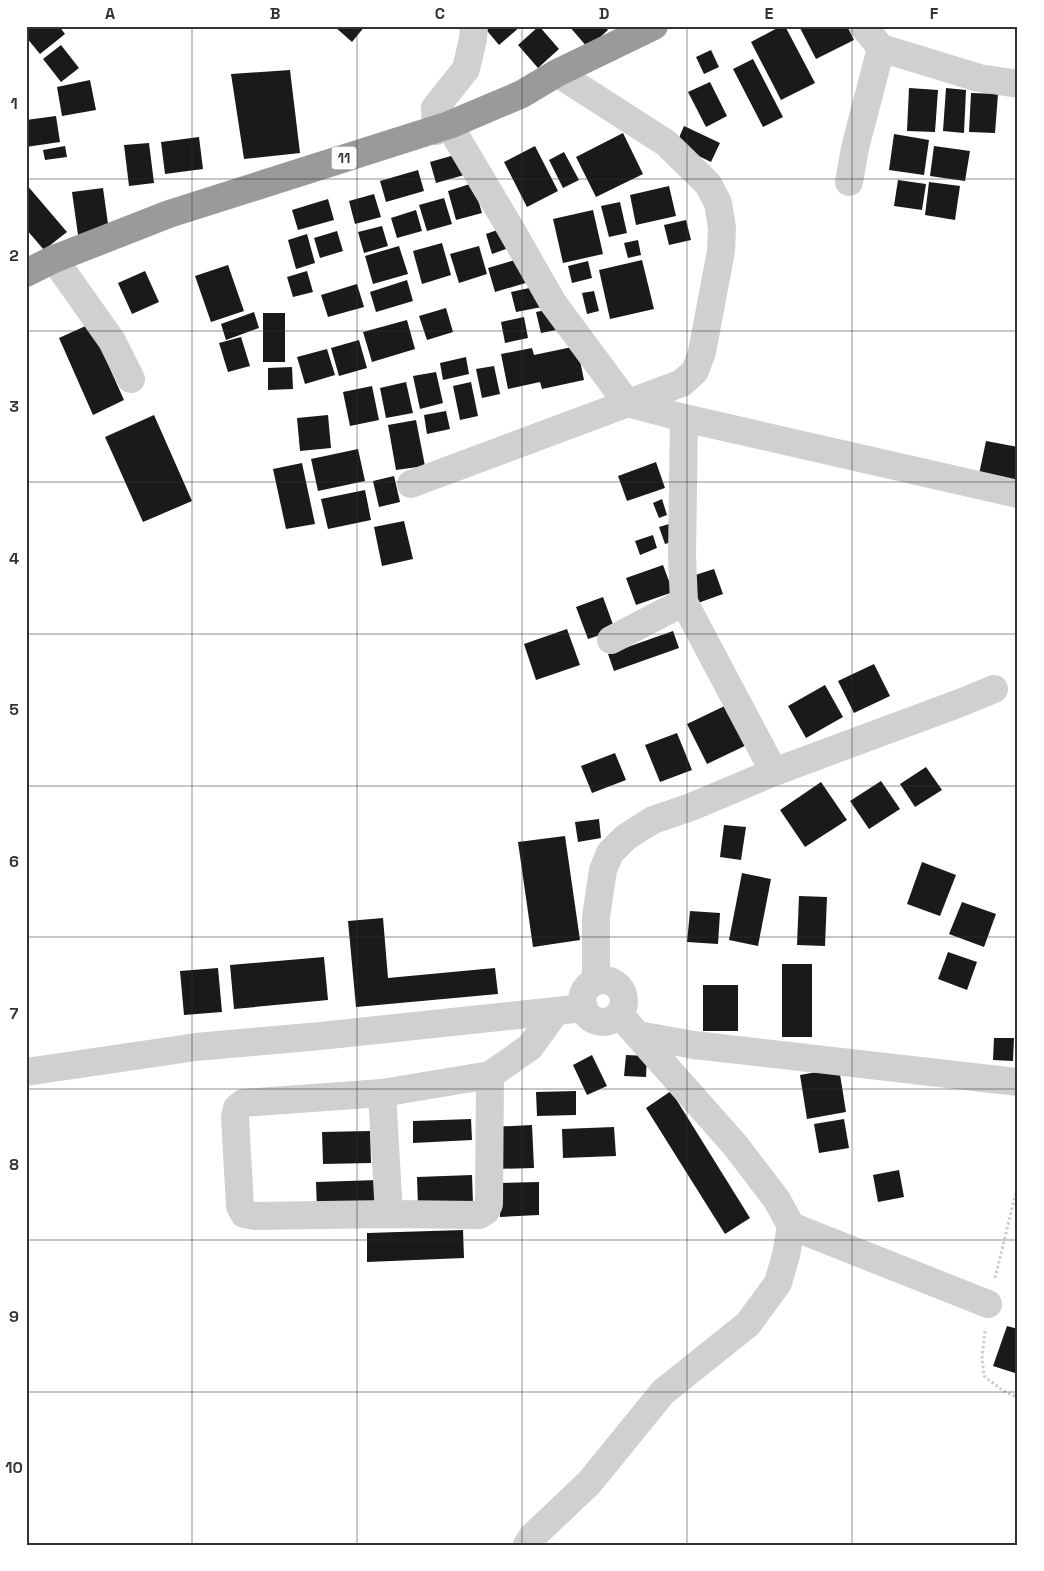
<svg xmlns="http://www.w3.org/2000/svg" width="1044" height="1571" font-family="'Space Grotesk',sans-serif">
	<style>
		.building { fill: #1a1a1a }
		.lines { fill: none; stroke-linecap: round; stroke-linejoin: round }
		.path { stroke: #cdcdcd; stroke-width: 3; stroke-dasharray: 2.5 2.5; stroke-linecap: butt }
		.minor { stroke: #d0d0d0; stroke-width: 28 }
		.highway { stroke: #9a9a9a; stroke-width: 28 }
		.grid { fill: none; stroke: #333; stroke-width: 1; stroke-opacity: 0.55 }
		.labels { text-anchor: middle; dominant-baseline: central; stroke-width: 5; stroke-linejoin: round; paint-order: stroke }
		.shield { fill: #fff; stroke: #707070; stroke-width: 1 }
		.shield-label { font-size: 14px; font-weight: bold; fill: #333 }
		.neatline { fill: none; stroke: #333; stroke-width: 2 }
		.grid-label { font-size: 16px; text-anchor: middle; font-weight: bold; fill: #333 }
	</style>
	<rect width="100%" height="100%" fill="#fff"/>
	<g class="building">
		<path d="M 32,26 L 59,26 L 65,34 L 40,54 L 26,37 L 26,31 Z"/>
		<path d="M 334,26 L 365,26 L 352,42 Z"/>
		<path d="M 483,26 L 521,26 L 499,45 Z"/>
		<path d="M 539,26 L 559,49 L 538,68 L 518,45 Z"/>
		<path d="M 569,26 L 604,26 L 608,30 L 588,48 Z"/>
		<path d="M 781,26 L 785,26 L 815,83 L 781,100 L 751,42 Z"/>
		<path d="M 799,26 L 847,26 L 854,40 L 816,59 Z"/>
		<path d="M 61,45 L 79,68 L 61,82 L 43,59 Z"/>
		<path d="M 711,50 L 719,67 L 704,74 L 696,57 Z"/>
		<path d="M 753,59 L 783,117 L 763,127 L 733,69 Z"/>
		<path d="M 290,70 L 300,153 L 244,159 L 231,74 Z"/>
		<path d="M 90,80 L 96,110 L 62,116 L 57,87 Z"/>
		<path d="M 710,82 L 727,116 L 706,127 L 688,92 Z"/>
		<path d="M 909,88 L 938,90 L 935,132 L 907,131 Z"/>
		<path d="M 946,88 L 966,90 L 964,133 L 943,131 Z"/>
		<path d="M 971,93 L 998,94 L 995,133 L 969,132 Z"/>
		<path d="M 56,116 L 60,142 L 26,147 L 26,120 Z"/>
		<path d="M 684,126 L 720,143 L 711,162 L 676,145 Z"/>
		<path d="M 623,133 L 643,174 L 596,197 L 576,157 Z"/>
		<path d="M 894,134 L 929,140 L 924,175 L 889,170 Z"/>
		<path d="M 199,137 L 203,169 L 165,174 L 161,142 Z"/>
		<path d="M 149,143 L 154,183 L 129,186 L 124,145 Z"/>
		<path d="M 65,146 L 67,157 L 45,160 L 43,150 Z"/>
		<path d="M 535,146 L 558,191 L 527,207 L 504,162 Z"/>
		<path d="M 934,146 L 970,151 L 965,181 L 930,176 Z"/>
		<path d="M 564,152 L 579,180 L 563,188 L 549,160 Z"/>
		<path d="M 458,154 L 464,175 L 436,183 L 430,162 Z"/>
		<path d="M 418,170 L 424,191 L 386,202 L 380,181 Z"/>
		<path d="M 898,180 L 926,184 L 922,210 L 894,206 Z"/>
		<path d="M 929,182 L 960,186 L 955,220 L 925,215 Z"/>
		<path d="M 473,183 L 482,213 L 456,220 L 448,191 Z"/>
		<path d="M 26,184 L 67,232 L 44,250 L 26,229 Z"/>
		<path d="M 669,186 L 676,216 L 636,225 L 630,195 Z"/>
		<path d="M 103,188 L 109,231 L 78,235 L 72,192 Z"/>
		<path d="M 374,194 L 381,217 L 355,224 L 349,201 Z"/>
		<path d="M 444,198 L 452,224 L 427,231 L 419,205 Z"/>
		<path d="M 328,199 L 334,220 L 298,230 L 292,210 Z"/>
		<path d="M 620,202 L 627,233 L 609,237 L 601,206 Z"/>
		<path d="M 416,210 L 422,231 L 397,238 L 391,218 Z"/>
		<path d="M 593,210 L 603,254 L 563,263 L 553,219 Z"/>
		<path d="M 686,220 L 691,240 L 669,245 L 664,225 Z"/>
		<path d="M 382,226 L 388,246 L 364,253 L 358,232 Z"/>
		<path d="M 500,229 L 506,249 L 492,254 L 486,234 Z"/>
		<path d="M 337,231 L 343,251 L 320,258 L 314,238 Z"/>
		<path d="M 307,234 L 315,263 L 296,269 L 288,240 Z"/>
		<path d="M 638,240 L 641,255 L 628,258 L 624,243 Z"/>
		<path d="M 442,243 L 451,275 L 422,284 L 413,251 Z"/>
		<path d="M 399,246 L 408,274 L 373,284 L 365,256 Z"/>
		<path d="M 479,246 L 487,274 L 459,283 L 450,254 Z"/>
		<path d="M 522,258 L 529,282 L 495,292 L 488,268 Z"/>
		<path d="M 642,260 L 654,309 L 610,319 L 599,270 Z"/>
		<path d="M 588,261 L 592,278 L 572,283 L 568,266 Z"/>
		<path d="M 228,265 L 244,311 L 211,322 L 195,276 Z"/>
		<path d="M 145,271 L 159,302 L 132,314 L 118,283 Z"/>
		<path d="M 307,271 L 313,292 L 293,297 L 287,277 Z"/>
		<path d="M 407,280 L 413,301 L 376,312 L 370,292 Z"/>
		<path d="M 357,284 L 364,307 L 328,317 L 321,295 Z"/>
		<path d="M 543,285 L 547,306 L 516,312 L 511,292 Z"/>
		<path d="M 594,291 L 599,311 L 587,314 L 582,293 Z"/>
		<path d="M 446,308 L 453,332 L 427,340 L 419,316 Z"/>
		<path d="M 551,309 L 556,330 L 541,333 L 536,312 Z"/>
		<path d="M 254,312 L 259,328 L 226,340 L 221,324 Z"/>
		<rect x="263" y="313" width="22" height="49"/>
		<path d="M 524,317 L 528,338 L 505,343 L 501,322 Z"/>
		<path d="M 407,320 L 415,349 L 372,362 L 363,332 Z"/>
		<path d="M 90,324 L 124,400 L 93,415 L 59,338 Z"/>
		<path d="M 241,337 L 250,366 L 228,372 L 219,343 Z"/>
		<path d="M 359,340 L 367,368 L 339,376 L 331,348 Z"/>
		<path d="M 577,346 L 584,380 L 542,389 L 540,382 L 508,389 L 501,354 L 532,348 L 534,355 Z"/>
		<path d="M 327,349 L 335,375 L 305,384 L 297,357 Z"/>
		<path d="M 466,357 L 469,374 L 443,380 L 440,363 Z"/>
		<path d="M 494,366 L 500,394 L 482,398 L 476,369 Z"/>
		<path d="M 292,367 L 293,389 L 268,390 L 268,368 Z"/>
		<path d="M 436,372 L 443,403 L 420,409 L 413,376 Z"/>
		<path d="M 406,382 L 413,413 L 386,418 L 380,388 Z"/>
		<path d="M 471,382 L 478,416 L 460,420 L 453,386 Z"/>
		<path d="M 372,386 L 379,420 L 350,426 L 343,392 Z"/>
		<path d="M 446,411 L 450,429 L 427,434 L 424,415 Z"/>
		<path d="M 154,415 L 192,501 L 143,522 L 105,437 Z"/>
		<path d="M 328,415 L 331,448 L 300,451 L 297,418 Z"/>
		<path d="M 416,420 L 425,466 L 396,470 L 388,425 Z"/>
		<path d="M 986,441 L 1018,447 L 1018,487 L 978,479 Z"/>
		<path d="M 358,449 L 365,481 L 318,491 L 311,459 Z"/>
		<path d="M 656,462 L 665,488 L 627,501 L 618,476 Z"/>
		<path d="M 302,463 L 315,524 L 286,529 L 273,469 Z"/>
		<path d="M 394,476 L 400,502 L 379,507 L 373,481 Z"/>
		<path d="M 365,490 L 371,520 L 328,529 L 321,499 Z"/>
		<path d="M 662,499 L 667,515 L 659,518 L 653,503 Z"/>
		<path d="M 404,521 L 413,559 L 382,566 L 374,527 Z"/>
		<path d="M 669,524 L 675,541 L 665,544 L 659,527 Z"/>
		<path d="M 653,535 L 657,548 L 640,555 L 635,541 Z"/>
		<path d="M 663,565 L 673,592 L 636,605 L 626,578 Z"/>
		<path d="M 714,569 L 723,594 L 698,603 L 689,577 Z"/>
		<path d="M 603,597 L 615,630 L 588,639 L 576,607 Z"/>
		<path d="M 567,629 L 580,665 L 536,680 L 524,644 Z"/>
		<path d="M 673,631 L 679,648 L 614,671 L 608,654 Z"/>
		<path d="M 874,664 L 890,696 L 854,713 L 838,681 Z"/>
		<path d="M 825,685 L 843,717 L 806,738 L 788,706 Z"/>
		<path d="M 733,702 L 753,742 L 707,764 L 687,724 Z"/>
		<path d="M 677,733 L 692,770 L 660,782 L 645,745 Z"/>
		<path d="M 615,753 L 626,780 L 592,793 L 581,766 Z"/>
		<path d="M 926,767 L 942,790 L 915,807 L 900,784 Z"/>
		<path d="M 881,781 L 900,809 L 869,829 L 850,801 Z"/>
		<path d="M 821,782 L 847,820 L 805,847 L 780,810 Z"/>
		<path d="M 599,819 L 601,838 L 578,842 L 575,822 Z"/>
		<path d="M 724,825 L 746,827 L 741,860 L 720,857 Z"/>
		<path d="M 565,836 L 580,940 L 533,947 L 518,842 Z"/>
		<path d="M 922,862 L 956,875 L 940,916 L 907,904 Z"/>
		<path d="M 742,873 L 771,879 L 758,946 L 729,940 Z"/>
		<path d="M 799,896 L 827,897 L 825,946 L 797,945 Z"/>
		<path d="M 962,902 L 996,914 L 984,947 L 949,934 Z"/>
		<path d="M 690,911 L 720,913 L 718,944 L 687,942 Z"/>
		<path d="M 383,918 L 388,978 L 495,968 L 498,994 L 356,1007 L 348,921 Z"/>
		<path d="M 948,952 L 977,962 L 967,990 L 938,979 Z"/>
		<path d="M 324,957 L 328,1000 L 234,1009 L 230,965 Z"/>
		<rect x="782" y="964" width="30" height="73"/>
		<path d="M 218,968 L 222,1012 L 184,1015 L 180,971 Z"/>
		<rect x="703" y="985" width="35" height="46"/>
		<path d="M 994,1038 L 1014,1038 L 1013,1061 L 993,1060 Z"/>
		<path d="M 592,1055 L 607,1086 L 587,1095 L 573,1065 Z"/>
		<path d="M 626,1055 L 647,1056 L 646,1077 L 624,1076 Z"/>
		<path d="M 839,1068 L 846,1112 L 807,1119 L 800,1075 Z"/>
		<path d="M 576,1091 L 576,1115 L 537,1116 L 536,1092 Z"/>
		<path d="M 671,1091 L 750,1218 L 725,1234 L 646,1108 Z"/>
		<path d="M 471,1119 L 472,1140 L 413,1143 L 413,1121 Z"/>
		<path d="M 844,1119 L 849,1148 L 819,1153 L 814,1124 Z"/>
		<path d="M 532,1125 L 534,1168 L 493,1169 L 492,1127 Z"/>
		<path d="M 614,1127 L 616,1156 L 563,1158 L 562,1129 Z"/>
		<path d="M 370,1131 L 371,1163 L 323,1164 L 322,1132 Z"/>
		<path d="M 899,1170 L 904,1197 L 878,1202 L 873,1175 Z"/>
		<path d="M 472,1175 L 473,1204 L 418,1206 L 417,1177 Z"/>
		<path d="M 378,1180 L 379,1208 L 317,1210 L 316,1182 Z"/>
		<path d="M 539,1182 L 539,1215 L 500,1217 L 499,1183 Z"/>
		<path d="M 463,1230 L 464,1258 L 367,1262 L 367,1233 Z"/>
		<path d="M 1007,1326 L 1018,1329 L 1018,1374 L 993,1366 Z"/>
	</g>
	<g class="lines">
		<g class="path">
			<path d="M 995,1278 L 1018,1184"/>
			<path d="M 985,1331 L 982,1358 L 984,1376 L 1002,1390 L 1018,1398"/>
		</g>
		<g class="minor">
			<path d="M 863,26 L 881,48 L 979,78 L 1018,84"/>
			<path d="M 449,125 L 509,226 L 553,303 L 627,403 L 684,418 L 1018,494"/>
			<path d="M 436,131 L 435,108 L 466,69 L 473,39 L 474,26"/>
			<path d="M 849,182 L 855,148 L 881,48"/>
			<path d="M 54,259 L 112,341 L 131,379"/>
			<path d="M 411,484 L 682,383 L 695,371 L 702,352 L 721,251 L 722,228 L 718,203 L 708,184 L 666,143 L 557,73"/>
			<path d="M 684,602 L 774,772"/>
			<path d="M 611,640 L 684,602 L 682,556 L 684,418"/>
			<circle cx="603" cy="1001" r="21"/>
			<path d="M 596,981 L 596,917 L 603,870 L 610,853 L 626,837 L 653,820 L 691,807 L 774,772 L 960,703 L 994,689"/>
			<path d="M 638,1035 L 694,1045 L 1018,1082"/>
			<path d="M 26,1072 L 196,1047 L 320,1036 L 584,1008"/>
			<path d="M 490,1075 L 489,1204 L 486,1211 L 479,1215 L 389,1214 L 255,1216 L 244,1214 L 240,1206 L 235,1117 L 237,1108 L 243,1103 L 382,1093 L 490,1075 L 530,1047 L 556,1011"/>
			<path d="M 382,1093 L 389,1214"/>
			<path d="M 791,1226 L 988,1304"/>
			<path d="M 527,1545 L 532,1537 L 589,1483 L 663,1392 L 748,1324 L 778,1283 L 786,1255 L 791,1226 L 777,1200 L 735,1145 L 619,1014"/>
		</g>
		<path class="highway" d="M 26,273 L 54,259 L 169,214 L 449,125 L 522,94 L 557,73 L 654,26"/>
	</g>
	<path class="grid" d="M 192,26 L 192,1545M 357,26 L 357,1545M 522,26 L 522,1545M 687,26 L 687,1545M 852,26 L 852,1545M 26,179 L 1018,179M 26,331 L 1018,331M 26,482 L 1018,482M 26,634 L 1018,634M 26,786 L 1018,786M 26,937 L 1018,937M 26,1089 L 1018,1089M 26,1240 L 1018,1240M 26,1392 L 1018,1392"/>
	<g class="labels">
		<rect class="shield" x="331.5" y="146.5" width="25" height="23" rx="4"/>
		<g class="shield-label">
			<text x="344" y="158">11</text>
		</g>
	</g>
	<rect width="1044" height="1571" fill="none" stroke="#ffffff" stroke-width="55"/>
	<rect x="28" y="28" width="988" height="1516" class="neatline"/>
	<g class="grid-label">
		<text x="110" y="19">A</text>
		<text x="275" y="19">B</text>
		<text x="440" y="19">C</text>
		<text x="604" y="19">D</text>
		<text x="769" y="19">E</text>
		<text x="934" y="19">F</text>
		<text x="14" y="109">1</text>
		<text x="14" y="261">2</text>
		<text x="14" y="412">3</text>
		<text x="14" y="564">4</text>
		<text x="14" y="715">5</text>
		<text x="14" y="867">6</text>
		<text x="14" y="1019">7</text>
		<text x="14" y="1170">8</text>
		<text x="14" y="1322">9</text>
		<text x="14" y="1473">10</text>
	</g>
</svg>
